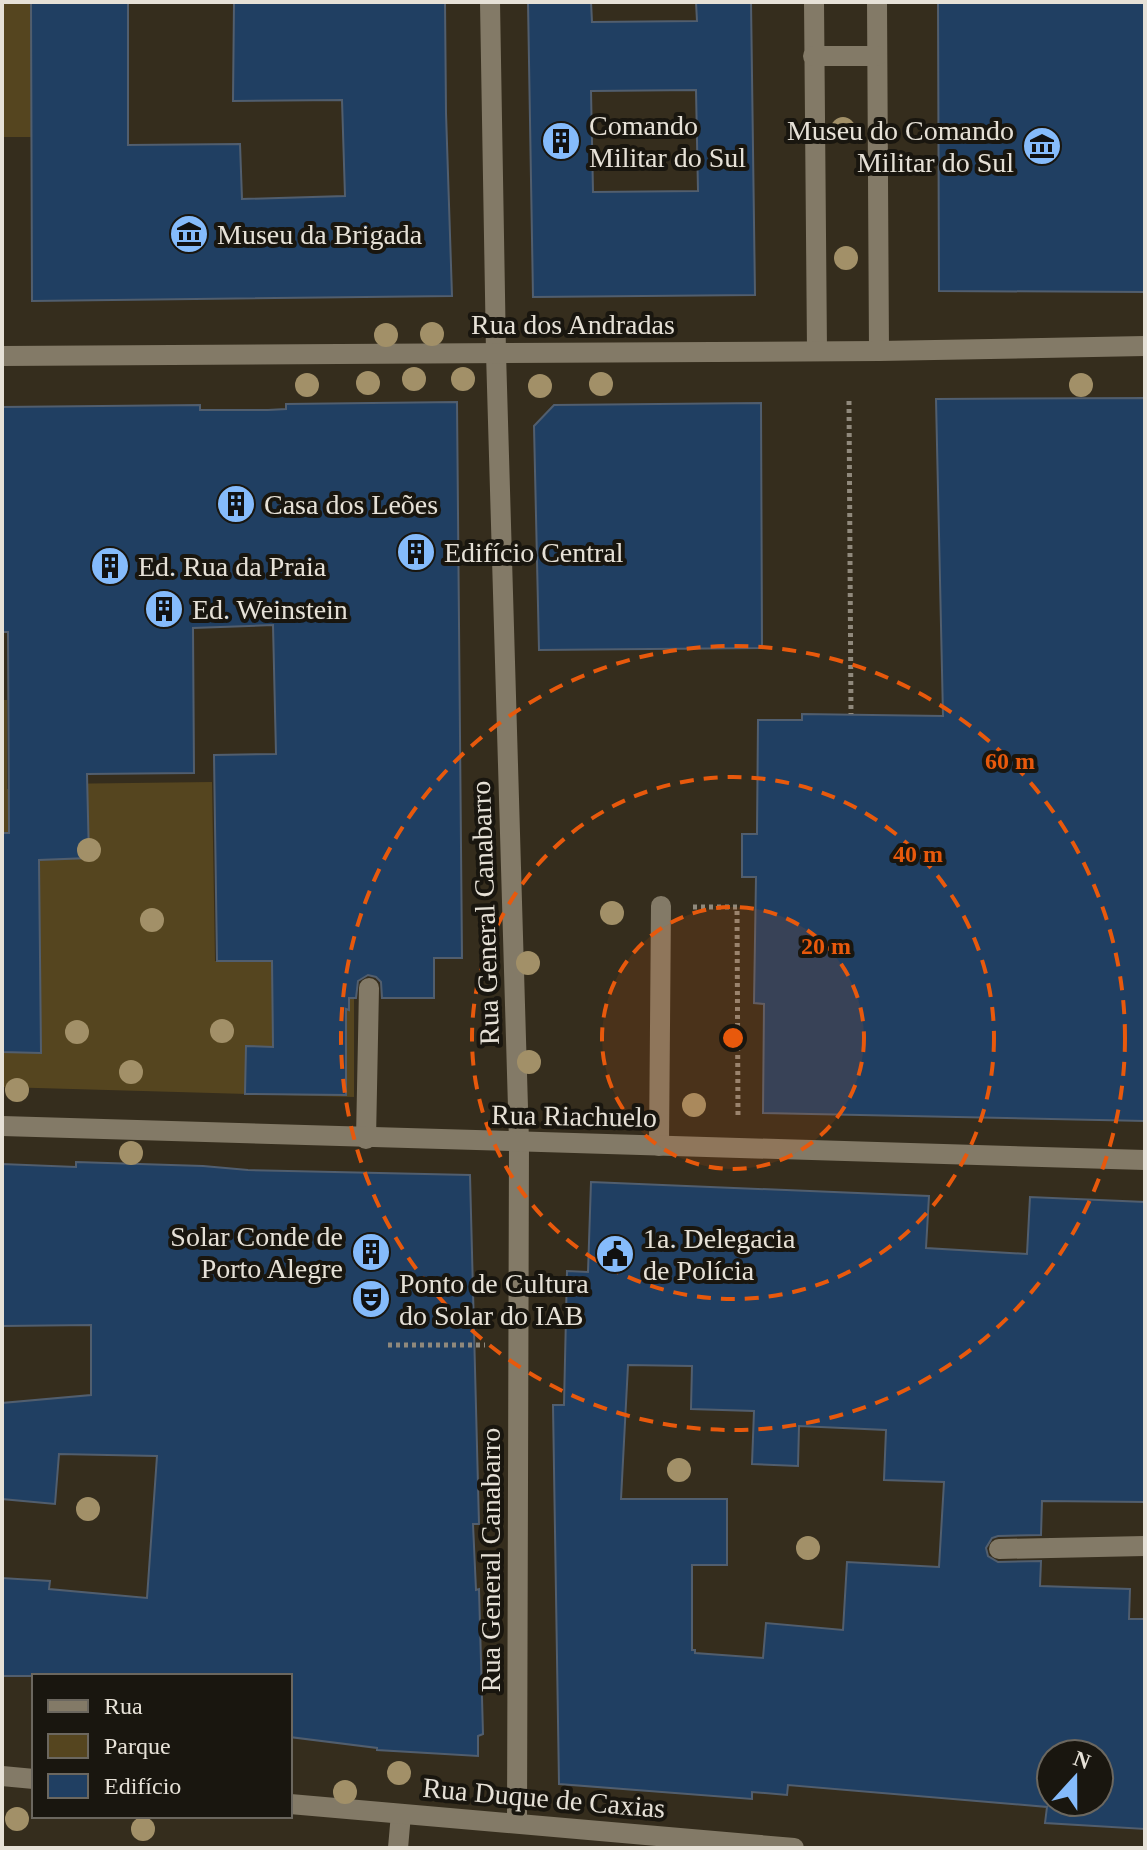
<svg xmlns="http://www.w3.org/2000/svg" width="1147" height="1850" font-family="Georgia,serif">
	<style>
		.green { fill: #55451f }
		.building { fill: #203f62; stroke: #515e6e; stroke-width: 2; fill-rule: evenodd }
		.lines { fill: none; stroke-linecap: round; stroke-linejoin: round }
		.path { stroke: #90897c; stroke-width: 5; stroke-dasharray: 4 4; stroke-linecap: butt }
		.service { stroke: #837a67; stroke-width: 20 }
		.minor { stroke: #837a67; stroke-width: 20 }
		.tertiary { stroke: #837a67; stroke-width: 20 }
		.tree { fill: #a29068 }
		.ring { fill: none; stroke: #e8590c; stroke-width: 4; stroke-dasharray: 14 10 }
		.labels { text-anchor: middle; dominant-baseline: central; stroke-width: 8; stroke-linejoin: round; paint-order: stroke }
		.poi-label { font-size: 28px; fill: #e6e1d7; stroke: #19160f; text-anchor: start }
		.street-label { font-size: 28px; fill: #e6e1d7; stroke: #19160f }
		.centre { fill: #e8590c; stroke: #19160f; stroke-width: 4 }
		.ring-label { font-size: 24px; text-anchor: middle; font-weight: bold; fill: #e8590c; stroke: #19160f; stroke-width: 8; stroke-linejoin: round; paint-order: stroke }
	</style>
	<rect width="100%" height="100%" fill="#352d1d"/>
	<g class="green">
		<path d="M 2,2 L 31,2 L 33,137 L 2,137 Z"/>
		<path d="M 2,700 L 7,700 L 7,789 L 50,789 L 50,784 L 212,782 L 215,961 L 354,961 L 354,1097 L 2,1087 Z"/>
	</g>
	<g class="building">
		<path d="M 31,2 L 128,2 L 128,145 L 240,144 L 242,199 L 345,196 L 342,100 L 233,101 L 234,2 L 445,2 L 446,113 L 452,296 L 32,301 Z"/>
		<path d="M 528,2 L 591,2 L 592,22 L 697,21 L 696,2 L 751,2 L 755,295 L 533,297 ZM 696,90 L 698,191 L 593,192 L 591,91 Z"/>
		<path d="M 938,2 L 1145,2 L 1145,292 L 939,291 Z"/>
		<path d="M 1145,398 L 1145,1121 L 763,1113 L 764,1004 L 754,1003 L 756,877 L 742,877 L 742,834 L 757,834 L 758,720 L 802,720 L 802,714 L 943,716 L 936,399 Z"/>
		<path d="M 457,402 L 462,958 L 434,958 L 434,998 L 382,998 L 381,982 L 376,977 L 368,975 L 358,981 L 356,998 L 349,998 L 349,1010 L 346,1009 L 346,1095 L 245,1094 L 246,1046 L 273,1047 L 272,961 L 217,961 L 214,755 L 276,754 L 273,625 L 193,628 L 194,773 L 87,774 L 89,858 L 39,860 L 41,1053 L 2,1052 L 2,833 L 9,833 L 8,632 L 2,632 L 2,407 L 200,405 L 200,410 L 268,410 L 286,409 L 286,404 Z"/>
		<path d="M 761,403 L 762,648 L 539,650 L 534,426 L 554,405 Z"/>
		<path d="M 76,1162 L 203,1166 L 248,1170 L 470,1175 L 479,1524 L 473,1524 L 476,1590 L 479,1589 L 483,1734 L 478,1736 L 478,1756 L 377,1750 L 377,1748 L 290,1737 L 290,1676 L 2,1676 L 2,1578 L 50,1581 L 49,1589 L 147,1598 L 157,1456 L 59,1454 L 55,1504 L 2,1499 L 2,1403 L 91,1395 L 91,1325 L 2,1326 L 2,1164 L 76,1167 Z"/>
		<path d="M 591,1182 L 929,1196 L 926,1248 L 1027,1254 L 1030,1197 L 1145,1202 L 1145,1502 L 1042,1501 L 1041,1535 L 998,1536 L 992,1538 L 986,1548 L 988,1556 L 998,1562 L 1041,1561 L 1040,1586 L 1130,1589 L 1129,1619 L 1145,1619 L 1145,1829 L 1045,1823 L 1047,1807 L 788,1785 L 787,1795 L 752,1792 L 752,1799 L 559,1784 L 553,1405 L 564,1405 L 567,1271 L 588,1272 ZM 628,1365 L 692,1366 L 691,1409 L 754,1411 L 752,1464 L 798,1466 L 799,1426 L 886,1430 L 884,1480 L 944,1482 L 939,1567 L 847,1562 L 843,1630 L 766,1623 L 763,1658 L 695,1653 L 695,1650 L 692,1650 L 692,1565 L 727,1565 L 727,1499 L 621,1499 ZM 1051,1754 L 1099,1754 L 1099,1802 L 1051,1802 Z"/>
	</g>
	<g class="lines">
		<g class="path">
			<path d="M 849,401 L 851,714"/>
			<path d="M 693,907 L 737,907 L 738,1117"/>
			<path d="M 388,1345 L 485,1345"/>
		</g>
		<g class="service">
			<path d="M 366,1139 L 369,988"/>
			<path d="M 659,1146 L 661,906"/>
			<path d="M 999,1549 L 1145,1546"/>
		</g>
		<g class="minor">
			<path d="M 490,2 L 496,353 L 519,1142 L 517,1823"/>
			<path d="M 814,2 L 817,351"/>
			<path d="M 877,2 L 879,351"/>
			<path d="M 813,56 L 877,56"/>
			<path d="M 2,1126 L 1145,1160"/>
			<path d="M 398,1848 L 401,1814"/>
		</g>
		<g class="tertiary">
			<path d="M 2,356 L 879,351 L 1145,346"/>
			<path d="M 2,1776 L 34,1779"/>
			<path d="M 290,1804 L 794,1848"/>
		</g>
	</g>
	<g class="tree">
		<circle cx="843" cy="129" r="12"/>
		<circle cx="846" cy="258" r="12"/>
		<circle cx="432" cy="334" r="12"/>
		<circle cx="386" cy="335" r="12"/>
		<circle cx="414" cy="379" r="12"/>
		<circle cx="463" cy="379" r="12"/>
		<circle cx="368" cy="383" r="12"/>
		<circle cx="601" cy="384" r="12"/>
		<circle cx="307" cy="385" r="12"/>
		<circle cx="1081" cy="385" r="12"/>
		<circle cx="540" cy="386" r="12"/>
		<circle cx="89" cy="850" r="12"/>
		<circle cx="612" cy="913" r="12"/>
		<circle cx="152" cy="920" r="12"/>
		<circle cx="528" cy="963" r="12"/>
		<circle cx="222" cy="1031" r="12"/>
		<circle cx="77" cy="1032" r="12"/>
		<circle cx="529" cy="1062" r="12"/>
		<circle cx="131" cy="1072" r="12"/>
		<circle cx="17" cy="1090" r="12"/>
		<circle cx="694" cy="1105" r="12"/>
		<circle cx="131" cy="1153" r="12"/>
		<circle cx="679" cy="1470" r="12"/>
		<circle cx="88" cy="1509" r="12"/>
		<circle cx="808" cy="1548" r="12"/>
		<circle cx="399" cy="1773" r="12"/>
		<circle cx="345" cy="1792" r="12"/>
		<circle cx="17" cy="1819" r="12"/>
		<circle cx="143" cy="1829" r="12"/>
	</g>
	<circle cx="733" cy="1038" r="131" fill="#e8590c" fill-opacity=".12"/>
	<g class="ring">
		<circle cx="733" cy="1038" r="131"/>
		<circle cx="733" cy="1038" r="261"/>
		<circle cx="733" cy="1038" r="392"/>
	</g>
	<defs>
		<g id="building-disc" transform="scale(2)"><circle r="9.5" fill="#85bbfb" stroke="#19160f"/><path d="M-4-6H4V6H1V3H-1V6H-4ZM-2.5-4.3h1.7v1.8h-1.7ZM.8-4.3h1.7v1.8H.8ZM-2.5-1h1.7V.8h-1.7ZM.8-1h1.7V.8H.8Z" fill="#111"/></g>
		<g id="museum-disc" transform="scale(2)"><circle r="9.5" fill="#85bbfb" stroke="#19160f"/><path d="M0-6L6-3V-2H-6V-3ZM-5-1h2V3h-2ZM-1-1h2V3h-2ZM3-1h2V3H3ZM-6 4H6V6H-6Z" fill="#111"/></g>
		<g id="civic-disc" transform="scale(2)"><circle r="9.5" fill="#85bbfb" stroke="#19160f"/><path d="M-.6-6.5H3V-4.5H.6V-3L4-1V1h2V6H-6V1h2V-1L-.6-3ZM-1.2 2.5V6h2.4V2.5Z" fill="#111"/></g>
		<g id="theatre-disc" transform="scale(2)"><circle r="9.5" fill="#85bbfb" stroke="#19160f"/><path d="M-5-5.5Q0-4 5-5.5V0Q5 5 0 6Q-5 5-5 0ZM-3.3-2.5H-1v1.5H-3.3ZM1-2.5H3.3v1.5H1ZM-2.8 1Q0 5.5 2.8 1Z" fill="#111"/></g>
	</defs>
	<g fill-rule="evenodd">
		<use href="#building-disc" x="561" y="141"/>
		<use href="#museum-disc" x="1042" y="146"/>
		<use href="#museum-disc" x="189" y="234"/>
		<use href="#building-disc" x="236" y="504"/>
		<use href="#building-disc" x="416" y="552"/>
		<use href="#building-disc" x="110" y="566"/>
		<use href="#building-disc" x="164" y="609"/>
		<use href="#building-disc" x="371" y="1252"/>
		<use href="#civic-disc" x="615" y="1254"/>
		<use href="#theatre-disc" x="371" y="1299"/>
	</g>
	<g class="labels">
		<g class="poi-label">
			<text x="589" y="125">Comando<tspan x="589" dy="32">Militar do Sul</tspan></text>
			<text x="1014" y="130" text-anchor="end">Museu do Comando<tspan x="1014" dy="32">Militar do Sul</tspan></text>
			<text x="217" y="234">Museu da Brigada</text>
			<text x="264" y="504">Casa dos Leões</text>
			<text x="444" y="552">Edifício Central</text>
			<text x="138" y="566">Ed. Rua da Praia</text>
			<text x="192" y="609">Ed. Weinstein</text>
			<text x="343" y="1236" text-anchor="end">Solar Conde de<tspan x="343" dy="32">Porto Alegre</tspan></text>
			<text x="643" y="1238">1a. Delegacia<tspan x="643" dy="32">de Polícia</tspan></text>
			<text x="399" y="1283">Ponto de Cultura<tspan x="399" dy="32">do Solar do IAB</tspan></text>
		</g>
		<g class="street-label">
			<text x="573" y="324">Rua dos Andradas</text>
			<text transform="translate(485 913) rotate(-92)">Rua General Canabarro</text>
			<text transform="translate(574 1116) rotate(1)">Rua Riachuelo</text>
			<text transform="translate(490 1560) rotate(-90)">Rua General Canabarro</text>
			<text transform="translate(544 1798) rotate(5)">Rua Duque de Caxias</text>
		</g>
	</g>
	<circle cx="733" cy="1038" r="12" class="centre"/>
	<g class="ring-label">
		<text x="1010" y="769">60 m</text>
		<text x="918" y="862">40 m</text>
		<text x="826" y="954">20 m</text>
	</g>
	<rect width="1147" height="1850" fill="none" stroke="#e6e1d7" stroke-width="8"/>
	<rect x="32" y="1674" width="260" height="144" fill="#19160f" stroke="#6b675f" stroke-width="2"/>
	<rect x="48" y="1700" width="40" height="12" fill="#837a67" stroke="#6b675f" stroke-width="2"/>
	<text x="104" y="1714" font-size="24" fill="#e6e1d7">Rua</text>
	<rect x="48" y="1734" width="40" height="24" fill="#55451f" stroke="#6b675f" stroke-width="2"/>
	<text x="104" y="1754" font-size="24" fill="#e6e1d7">Parque</text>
	<rect x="48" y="1774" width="40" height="24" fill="#203f62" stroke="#6b675f" stroke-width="2"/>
	<text x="104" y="1794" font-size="24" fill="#e6e1d7">Edifício</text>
	<g transform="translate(1075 1778) rotate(21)"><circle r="38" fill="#19160f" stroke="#6b675f" stroke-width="2"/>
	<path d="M0-6L14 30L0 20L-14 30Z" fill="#85bbfb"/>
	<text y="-12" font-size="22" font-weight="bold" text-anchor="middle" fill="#e6e1d7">N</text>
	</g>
</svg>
